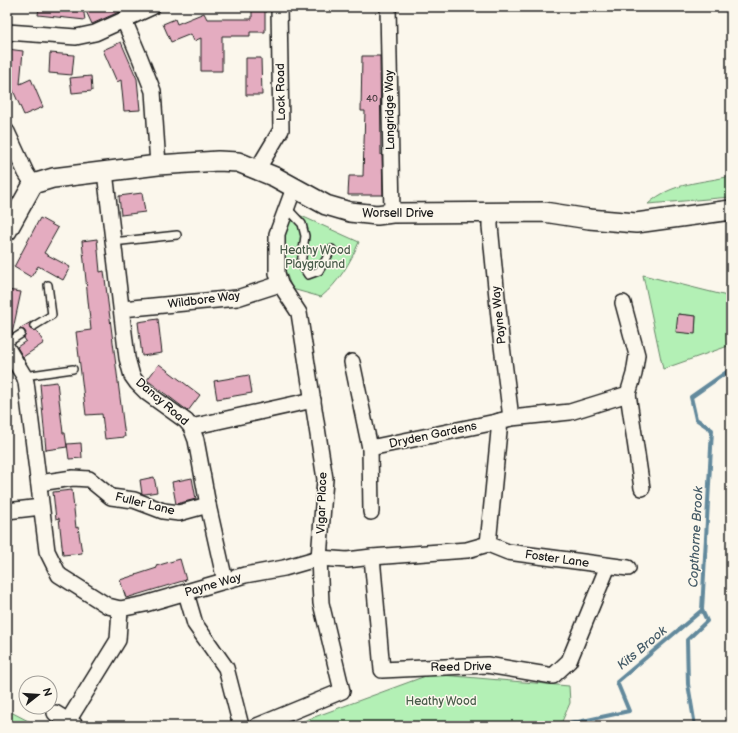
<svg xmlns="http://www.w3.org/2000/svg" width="738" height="733" font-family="'Balsamiq Sans',sans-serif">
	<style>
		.green { fill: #b3f0b5; stroke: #688668; fill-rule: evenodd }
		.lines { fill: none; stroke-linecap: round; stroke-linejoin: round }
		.stream { stroke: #62899c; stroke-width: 4 }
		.building { fill: #e4acc0; stroke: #1c1c1c }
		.service-casing { stroke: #1c1c1c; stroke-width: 10 }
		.minor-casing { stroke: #1c1c1c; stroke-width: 18 }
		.tertiary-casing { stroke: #1c1c1c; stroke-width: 22 }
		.service { stroke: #fbf7ec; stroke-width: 7 }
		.minor { stroke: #fbf7ec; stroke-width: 15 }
		.tertiary { stroke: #fbf7ec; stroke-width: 19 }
		.labels { text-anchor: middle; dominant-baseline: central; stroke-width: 3; stroke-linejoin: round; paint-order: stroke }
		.number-label { font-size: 10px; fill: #4e4045 }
		.street-label { font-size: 12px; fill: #1c1c1c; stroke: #fbf7ec }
		.park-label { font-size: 12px; fill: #495c4a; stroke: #fbf7ec }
		.water-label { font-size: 13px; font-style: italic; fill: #455b67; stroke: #fbf7ec }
	</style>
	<rect width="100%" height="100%" fill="#fbf7ec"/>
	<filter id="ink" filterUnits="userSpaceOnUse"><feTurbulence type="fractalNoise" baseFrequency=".025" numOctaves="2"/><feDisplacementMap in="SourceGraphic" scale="8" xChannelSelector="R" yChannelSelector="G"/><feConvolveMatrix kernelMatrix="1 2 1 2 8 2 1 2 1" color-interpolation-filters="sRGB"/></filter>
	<g filter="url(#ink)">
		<g class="green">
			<path d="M 731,176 L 731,197 L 648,204 C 672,182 702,183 731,176 Z"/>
			<path d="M 289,214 L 297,214 L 359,242 C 350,263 339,282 321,297 L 292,289 L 284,267 L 283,241 Z"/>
			<path d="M 643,275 L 731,297 L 731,345 L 663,369 ZM 678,314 L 696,316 L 695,334 Z"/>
			<path d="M 431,674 L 569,686 L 570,703 L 560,726 L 290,726 Z"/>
			<path d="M 7,710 L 38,726 L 7,726 Z"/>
		</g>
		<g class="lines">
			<g class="stream">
				<path d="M 560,726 L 629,711 L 617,682 L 702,610"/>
				<path d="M 695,726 L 688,684 L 687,640 L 707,621 L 702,610 L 712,430 L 696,419 L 691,397 L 731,369"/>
			</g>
		</g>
		<g class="building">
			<path d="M 39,7 L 83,7 L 85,20 L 38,15 Z"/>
			<path d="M 84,7 L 130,7 L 92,24 Z"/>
			<path d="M 252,11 L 265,11 L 265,32 L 250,32 L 250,36 L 222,36 L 222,71 L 201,71 L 201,38 L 194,41 L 191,34 L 171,42 L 163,24 L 175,19 L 177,24 L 204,13 L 207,19 L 252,19 Z"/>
			<path d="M 121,42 L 137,79 L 140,110 L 124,111 L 121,80 L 117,82 L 103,50 Z"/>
			<path d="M 7,49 L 23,51 L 20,84 L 31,79 L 43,107 L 24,115 L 7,77 Z"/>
			<path d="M 50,53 L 74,55 L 72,75 L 49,73 Z"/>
			<path d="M 362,56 L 380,56 L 381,155 L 382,155 L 383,195 L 348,195 L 349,176 L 363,176 L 365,111 L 361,111 Z"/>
			<path d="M 246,58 L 261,58 L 262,95 L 246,95 Z"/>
			<path d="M 91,76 L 92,91 L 72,93 L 70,78 Z"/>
			<path d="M 142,193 L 145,212 L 121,215 L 119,196 Z"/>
			<path d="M 40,218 L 58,228 L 44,253 L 70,267 L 63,280 L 38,266 L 31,277 L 14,267 Z"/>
			<path d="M 97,239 L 100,272 L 104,271 L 125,437 L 105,439 L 102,414 L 86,415 L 76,332 L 91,330 L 82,241 Z"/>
			<path d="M 7,290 L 21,292 L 12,334 L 7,334 Z"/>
			<path d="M 678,314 L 696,316 L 695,334 L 676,332 Z"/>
			<path d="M 158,319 L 162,353 L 142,356 L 138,322 Z"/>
			<path d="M 31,322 L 29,326 L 30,329 L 34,331 L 36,330 L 44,343 L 23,357 L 17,347 L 26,341 L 24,338 L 26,333 L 24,330 L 19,329 Z"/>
			<path d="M 159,364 L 200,395 L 188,411 L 147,380 Z"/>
			<path d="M 249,375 L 252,393 L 217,399 L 214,381 Z"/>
			<path d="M 57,382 L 63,433 L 65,433 L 67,447 L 46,450 L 40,384 Z"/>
			<path d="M 81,443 L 82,458 L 69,459 L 67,444 Z"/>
			<path d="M 154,477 L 157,492 L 145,494 L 142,494 L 140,480 Z"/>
			<path d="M 192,478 L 196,499 L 176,504 L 172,482 Z"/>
			<path d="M 72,490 L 76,528 L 78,527 L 82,553 L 63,555 L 59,518 L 56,519 L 53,492 Z"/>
			<path d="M 180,559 L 186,580 L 126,598 L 120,580 L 157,568 L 156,566 Z"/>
		</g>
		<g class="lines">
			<g class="service-casing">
				<g id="service">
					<path d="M 286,207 L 302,224 L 305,236 L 301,264 L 308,275 L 319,271 L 332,249"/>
					<path d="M 113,242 L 177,235"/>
					<path d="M 34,326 L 52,315 L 48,285"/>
					<path d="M 7,343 L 21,334"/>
					<path d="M 24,376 L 73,369"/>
				</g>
			</g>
			<g class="minor-casing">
				<g id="minor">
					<path d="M 388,7 L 392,213"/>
					<path d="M 124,20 L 140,58 L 153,91 L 158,165"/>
					<path d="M 7,32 L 76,37 L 95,33 L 152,7"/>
					<path d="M 7,132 L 26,173 L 33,184"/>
					<path d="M 257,170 L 281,130 L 279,7"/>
					<path d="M 105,172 L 127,358 L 132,376 L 137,383 L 147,393 L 186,421 L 191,427 L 196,440 L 208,505 L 225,581"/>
					<path d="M 490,213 L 490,226 L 501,338 L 511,418"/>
					<path d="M 122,309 L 237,298 L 280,284"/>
					<path d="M 7,348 L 24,376 L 26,382 L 47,551 L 59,575 L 108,606 L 120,609 L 145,604 L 245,575 L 284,568 L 319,558 L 347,560 L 372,557 L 467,550 L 488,544 L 500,421"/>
					<path d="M 352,362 L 370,448 L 371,512"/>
					<path d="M 628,394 L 642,488"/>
					<path d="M 191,427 L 313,400"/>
					<path d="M 370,448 L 496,422 L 511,418 L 570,412 L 628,394 L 634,374 L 637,355 L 623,303"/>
					<path d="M 39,483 L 73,478 L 89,479 L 111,497 L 134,500 L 163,511 L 179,513 L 208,505"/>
					<path d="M 7,511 L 41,507"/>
					<path d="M 488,544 L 508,552 L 628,568"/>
					<path d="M 372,557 L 382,670 L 487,665 L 553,676 L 569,661 L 608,566"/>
					<path d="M 186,593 L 195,624 L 226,668 L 241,726"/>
					<path d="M 55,713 L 76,726"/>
					<path d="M 68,721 L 118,640 L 120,609"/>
					<path d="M 257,726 L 342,691 L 321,603 L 319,558 L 325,479 L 299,313 L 280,284 L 277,273 L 277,234 L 294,188"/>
				</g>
			</g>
			<g class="tertiary-casing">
				<path id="tertiary" d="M 7,231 L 33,184 L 53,178 L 158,165 L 218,161 L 238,162 L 275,177 L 326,205 L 350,212 L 377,215 L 392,213 L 544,212 L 589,219 L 636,223 L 731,210"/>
			</g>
			<use href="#service" class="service"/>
			<use href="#minor" class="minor"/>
			<use href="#tertiary" class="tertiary"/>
		</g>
	</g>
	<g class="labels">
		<g class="number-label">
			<text x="372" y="99">40</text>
		</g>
		<g class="street-label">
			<text transform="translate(281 92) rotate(-91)">Lock Road</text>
			<text transform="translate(390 110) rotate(-91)">Langridge Way</text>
			<text x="398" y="213">Worsell Drive</text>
			<text transform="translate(204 300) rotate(-7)">Wildbore Way</text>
			<text transform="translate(499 315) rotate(-96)">Payne Way</text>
			<text transform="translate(162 402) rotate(41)">Dancy Road</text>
			<text transform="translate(433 435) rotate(-12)">Dryden Gardens</text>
			<text transform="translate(322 503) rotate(-88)">Vigar Place</text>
			<text transform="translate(145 504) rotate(14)">Fuller Lane</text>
			<text transform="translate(557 559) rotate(8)">Foster Lane</text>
			<text transform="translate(213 585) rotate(-16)">Payne Way</text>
			<text transform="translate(461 667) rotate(-1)">Reed Drive</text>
		</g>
		<g class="park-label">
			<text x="315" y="250">Heathy Wood<tspan x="315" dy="14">Playground</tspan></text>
			<text x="441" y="701">Heathy Wood</text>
		</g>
		<g class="water-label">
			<text transform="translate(696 537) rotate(-87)">Copthorne Brook</text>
			<text transform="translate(642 648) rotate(-40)">Kits Brook</text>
		</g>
	</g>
	<rect width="738" height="733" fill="none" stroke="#fbf7ec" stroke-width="24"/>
	<rect x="12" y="12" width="714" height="709" fill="none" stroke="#1c1c1c" stroke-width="1.5" filter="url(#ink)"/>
	<g transform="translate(38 695) rotate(73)"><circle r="19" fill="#fbf7ec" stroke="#a29f99"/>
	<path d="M0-3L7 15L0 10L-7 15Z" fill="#1c1c1c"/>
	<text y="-6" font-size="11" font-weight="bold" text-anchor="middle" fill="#1c1c1c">N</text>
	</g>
</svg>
